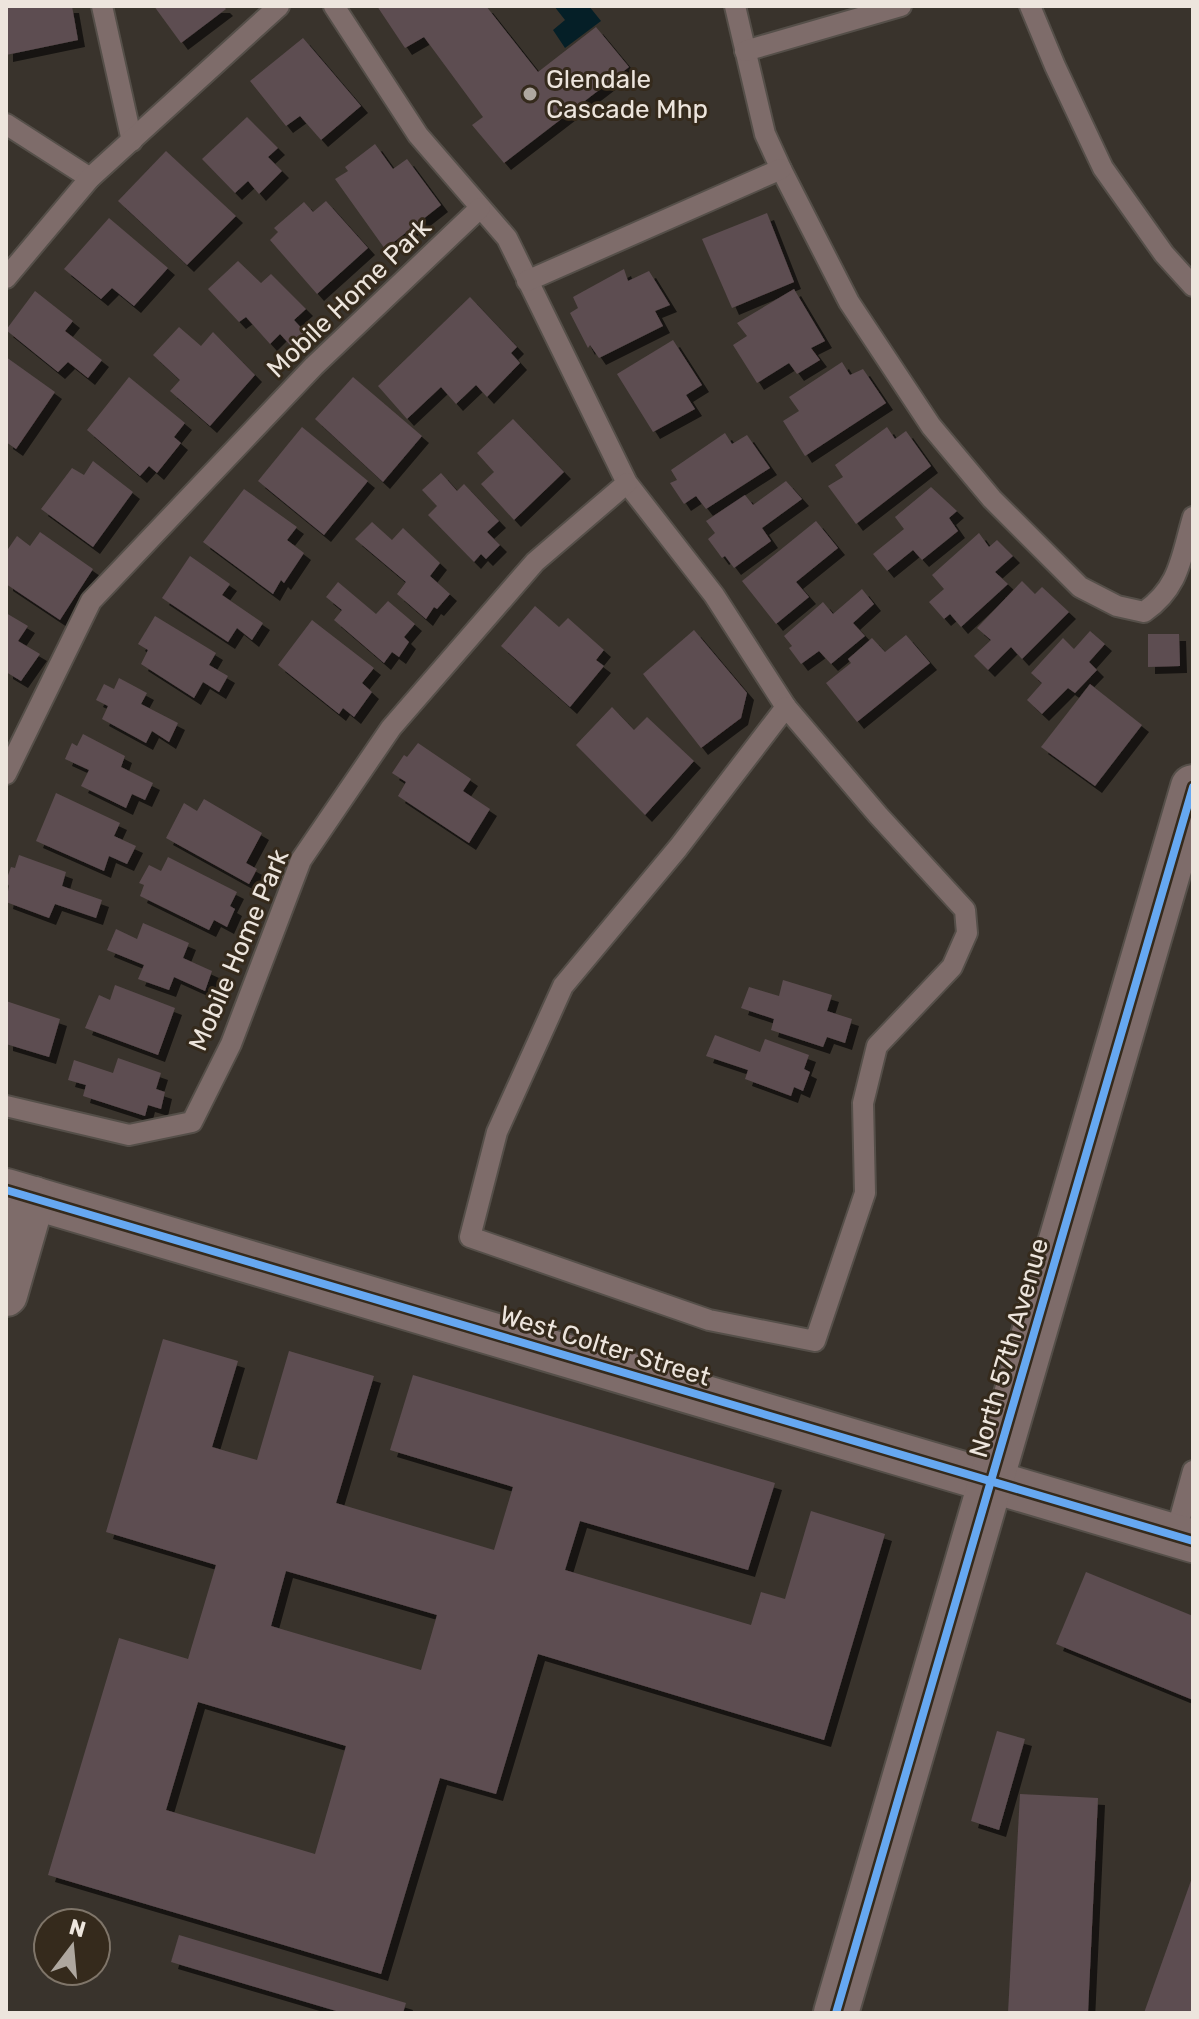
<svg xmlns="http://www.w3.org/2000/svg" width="1199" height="2019" font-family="Rubik,sans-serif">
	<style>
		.water { fill: #051f27 }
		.building { fill: #5d4d51; fill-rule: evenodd; filter: url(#shadow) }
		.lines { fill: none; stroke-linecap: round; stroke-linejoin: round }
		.service-casing { stroke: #554f49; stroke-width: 24 }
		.minor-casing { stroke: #554f49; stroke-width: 46 }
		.tertiary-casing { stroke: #554f49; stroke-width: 48 }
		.service { stroke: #7e6c6a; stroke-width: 20 }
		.minor { stroke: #7e6c6a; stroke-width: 42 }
		.tertiary { stroke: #7e6c6a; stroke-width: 44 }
		.cycleway-casing { stroke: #352a1c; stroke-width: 13 }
		.cycleway { stroke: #66a8f1; stroke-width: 8 }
		.poi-dot { fill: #aea79f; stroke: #352a1c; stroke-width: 3 }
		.labels { text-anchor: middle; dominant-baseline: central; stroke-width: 6; stroke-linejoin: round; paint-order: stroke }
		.poi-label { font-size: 26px; fill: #ede5dd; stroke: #352a1c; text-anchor: start }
		.street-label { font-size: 26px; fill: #ede5dd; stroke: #352a1c }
	</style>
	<defs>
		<filter id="shadow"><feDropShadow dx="7" dy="7" stdDeviation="0" flood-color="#0009"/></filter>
	</defs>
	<rect width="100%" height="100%" fill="#39332c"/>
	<path class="water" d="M 554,6 L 589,6 L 601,21 L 565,48 L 553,30 L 565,20 Z"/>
	<g class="building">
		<path d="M 6,6 L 72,6 L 78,40 L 6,55 Z"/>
		<path d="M 154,6 L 223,6 L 226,9 L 181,43 Z"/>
		<path d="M 377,6 L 486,6 L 538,72 L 596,27 L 629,67 L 504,163 L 472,125 L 483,117 L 424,37 L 405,48 Z"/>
		<path d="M 303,38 L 361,106 L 321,140 L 300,116 L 286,126 L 250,81 Z"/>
		<path d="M 247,117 L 278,148 L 268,157 L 282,171 L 259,194 L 248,181 L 235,193 L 202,159 Z"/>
		<path d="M 375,144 L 393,169 L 407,159 L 441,205 L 385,249 L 335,179 L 348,171 L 345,167 Z"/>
		<path d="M 166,151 L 236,216 L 187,265 L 118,201 Z"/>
		<path d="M 326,201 L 368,248 L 317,294 L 270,240 L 278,232 L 274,228 L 304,202 L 313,212 Z"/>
		<path d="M 767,213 L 794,282 L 732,308 L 702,239 Z"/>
		<path d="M 109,218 L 168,268 L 134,306 L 112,288 L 101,299 L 64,269 Z"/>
		<path d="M 238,261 L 261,283 L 271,274 L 306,309 L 294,320 L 305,332 L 291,346 L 280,334 L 270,344 L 246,317 L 239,322 L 208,289 Z"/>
		<path d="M 624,269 L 628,281 L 649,271 L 670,305 L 655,311 L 663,326 L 599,358 L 590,345 L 588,348 L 570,313 L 578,308 L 573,297 Z"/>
		<path d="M 794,289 L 825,341 L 811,348 L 820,360 L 797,374 L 789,363 L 757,383 L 733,345 L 747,336 L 737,323 Z"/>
		<path d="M 35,291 L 73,321 L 65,331 L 102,360 L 88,378 L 68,362 L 58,372 L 6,330 Z"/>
		<path d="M 470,297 L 517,347 L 511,353 L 520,363 L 487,397 L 476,385 L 456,404 L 441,387 L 407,419 L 378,386 Z"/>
		<path d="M 179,327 L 201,346 L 213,332 L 255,375 L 210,426 L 170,391 L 180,380 L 153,355 Z"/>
		<path d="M 673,340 L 702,385 L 686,395 L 695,409 L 653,432 L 617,374 Z"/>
		<path d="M 6,357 L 55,392 L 16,449 L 6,442 Z"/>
		<path d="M 842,362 L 850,375 L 863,369 L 886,403 L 805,456 L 783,421 L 799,411 L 789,397 Z"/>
		<path d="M 129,377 L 185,423 L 174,437 L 181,443 L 157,473 L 149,466 L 140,476 L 87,430 Z"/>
		<path d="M 353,377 L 422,436 L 383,482 L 315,419 Z"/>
		<path d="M 513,419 L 564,472 L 514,520 L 481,484 L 494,472 L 477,453 Z"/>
		<path d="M 302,427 L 368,481 L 324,535 L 258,481 Z"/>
		<path d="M 887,427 L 895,439 L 906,431 L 931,466 L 856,524 L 828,486 L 843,477 L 835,465 Z"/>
		<path d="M 725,433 L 732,444 L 747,435 L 770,468 L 706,509 L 696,496 L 684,504 L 670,483 L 677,480 L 671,470 Z"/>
		<path d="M 93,461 L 133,492 L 93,547 L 41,509 L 72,468 L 84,475 Z"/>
		<path d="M 441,473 L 457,491 L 464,484 L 499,521 L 487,532 L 500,545 L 486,559 L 481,554 L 474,562 L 428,515 L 437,506 L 422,490 Z"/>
		<path d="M 786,481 L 802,499 L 762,528 L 771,541 L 734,568 L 725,556 L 722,558 L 708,539 L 715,533 L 706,521 L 745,495 L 753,505 Z"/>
		<path d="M 931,487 L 957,511 L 949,518 L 958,531 L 922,560 L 913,550 L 887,571 L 873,554 L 904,529 L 895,517 Z"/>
		<path d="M 244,489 L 297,527 L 287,540 L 304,553 L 284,583 L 281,580 L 273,594 L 203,542 Z"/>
		<path d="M 816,521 L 838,548 L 796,582 L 809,597 L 776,624 L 742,581 Z"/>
		<path d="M 372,522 L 392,540 L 403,528 L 440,563 L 430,576 L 450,594 L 437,609 L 434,607 L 426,619 L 397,594 L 406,582 L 355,539 Z"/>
		<path d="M 40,532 L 93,569 L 60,620 L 6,584 L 6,552 L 17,536 L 30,546 Z"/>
		<path d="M 979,533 L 989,547 L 997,540 L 1013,556 L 995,572 L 1008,584 L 961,627 L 950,614 L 944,619 L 929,602 L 944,589 L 932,575 Z"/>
		<path d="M 190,556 L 230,584 L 222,595 L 263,623 L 252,640 L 237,628 L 228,642 L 162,598 Z"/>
		<path d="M 1022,581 L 1035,594 L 1042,587 L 1069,612 L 1022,659 L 1011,647 L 988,670 L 974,656 L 991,640 L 977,628 Z"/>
		<path d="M 338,582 L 376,614 L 388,601 L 415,624 L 404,637 L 409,642 L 399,657 L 392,652 L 384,663 L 334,620 L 342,610 L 326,597 Z"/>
		<path d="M 862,589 L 874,604 L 853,623 L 865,636 L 831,664 L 819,651 L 801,664 L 789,648 L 792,646 L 784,636 L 823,602 L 833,614 Z"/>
		<path d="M 535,606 L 559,627 L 568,618 L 604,650 L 596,660 L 604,666 L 570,707 L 501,646 Z"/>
		<path d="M 6,613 L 28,626 L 18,641 L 40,654 L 21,681 L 6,672 Z"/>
		<path d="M 155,616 L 216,653 L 209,665 L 228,676 L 219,692 L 203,682 L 194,698 L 141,664 L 148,650 L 138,644 Z"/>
		<path d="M 312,620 L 374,668 L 362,683 L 372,692 L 354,717 L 343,708 L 339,714 L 278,665 Z"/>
		<path d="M 694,630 L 747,693 L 741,718 L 701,748 L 643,674 Z"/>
		<path d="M 1090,631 L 1105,644 L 1089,662 L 1097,670 L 1075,693 L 1068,688 L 1042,714 L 1027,700 L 1042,683 L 1031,673 L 1063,638 L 1074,649 Z"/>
		<path d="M 1148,634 L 1179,634 L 1180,666 L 1148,667 Z"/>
		<path d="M 906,635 L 930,663 L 857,722 L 826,683 L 851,663 L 848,659 L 872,638 L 885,652 Z"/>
		<path d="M 119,678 L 147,693 L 141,704 L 178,723 L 169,742 L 152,731 L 146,743 L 102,719 L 108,706 L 96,700 L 104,684 L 114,689 Z"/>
		<path d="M 1090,684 L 1142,725 L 1095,786 L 1041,747 Z"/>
		<path d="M 612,707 L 634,730 L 647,717 L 694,761 L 645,815 L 576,745 Z"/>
		<path d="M 83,734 L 125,756 L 121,767 L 153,783 L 145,800 L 132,794 L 126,808 L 81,786 L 89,770 L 65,759 L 72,743 L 77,746 Z"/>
		<path d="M 418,743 L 471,779 L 463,791 L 490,809 L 469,843 L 398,796 L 406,782 L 392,773 L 404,755 L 407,757 Z"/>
		<path d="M 56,793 L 120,823 L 114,836 L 136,846 L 127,864 L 109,856 L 104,871 L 36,841 Z"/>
		<path d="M 204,799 L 262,833 L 246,863 L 257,869 L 249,884 L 166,838 L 184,803 L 197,811 Z"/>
		<path d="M 19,855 L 66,872 L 62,886 L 102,900 L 96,918 L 55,904 L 49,918 L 6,902 L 9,886 L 6,881 L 11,867 L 15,868 Z"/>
		<path d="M 168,857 L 237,892 L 230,906 L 235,909 L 227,927 L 214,920 L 209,930 L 140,896 L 144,885 L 139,883 L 149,865 L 161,871 Z"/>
		<path d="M 143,923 L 189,943 L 183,958 L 212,971 L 205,991 L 174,977 L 169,990 L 138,979 L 144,965 L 107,950 L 116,929 L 137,939 Z"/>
		<path d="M 783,980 L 832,995 L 827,1011 L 852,1019 L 845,1043 L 827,1037 L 823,1047 L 771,1030 L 774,1019 L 741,1008 L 749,987 L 779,996 Z"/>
		<path d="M 115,985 L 175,1008 L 158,1055 L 85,1028 L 99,995 L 110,1000 Z"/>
		<path d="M 6,1001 L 60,1019 L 49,1057 L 6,1044 Z"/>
		<path d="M 715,1035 L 760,1052 L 765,1039 L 809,1055 L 804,1069 L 810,1072 L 803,1091 L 794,1087 L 791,1096 L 745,1079 L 748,1070 L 706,1056 Z"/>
		<path d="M 118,1058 L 161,1073 L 156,1089 L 165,1092 L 161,1109 L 148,1105 L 145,1116 L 83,1096 L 86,1085 L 68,1080 L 74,1060 L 113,1073 Z"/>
		<path d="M 163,1339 L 238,1361 L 212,1447 L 257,1460 L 289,1351 L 374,1376 L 336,1503 L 494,1550 L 513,1487 L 390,1450 L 413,1375 L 775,1483 L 748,1570 L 580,1521 L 565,1570 L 751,1625 L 761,1592 L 785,1599 L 811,1511 L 885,1534 L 824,1740 L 538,1654 L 496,1794 L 440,1778 L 381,1974 L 48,1875 L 119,1638 L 188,1659 L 216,1565 L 106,1532 ZM 286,1571 L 437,1615 L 421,1670 L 271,1626 ZM 198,1702 L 346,1746 L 315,1854 L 166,1810 Z"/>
		<path d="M 1086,1572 L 1193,1616 L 1193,1700 L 1056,1644 Z"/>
		<path d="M 997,1731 L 1025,1739 L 999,1830 L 971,1821 Z"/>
		<path d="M 1020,1794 L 1098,1798 L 1088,2013 L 1008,2013 Z"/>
		<path d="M 1193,1875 L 1193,2013 L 1144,2013 Z"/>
		<path d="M 179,1935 L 406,2003 L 403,2013 L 343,2013 L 171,1962 Z"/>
	</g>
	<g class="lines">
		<g class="service-casing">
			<g id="service">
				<path d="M 102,6 L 132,141"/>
				<path d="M 334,6 L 418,135 L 507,238 L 627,483 L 714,595 L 786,707"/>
				<path d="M 735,6 L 765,134 L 781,169 L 849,302 L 931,426 L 992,499 L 1080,587 L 1117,606 L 1144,612 C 1180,587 1181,557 1193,517"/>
				<path d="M 1030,6 L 1055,66 L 1103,168 L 1164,254 L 1193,286"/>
				<path d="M 745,51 L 901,6"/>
				<path d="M 6,124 L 90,178"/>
				<path d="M 6,278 L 90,178 L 279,6"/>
				<path d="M 527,281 L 781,169"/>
				<path d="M 786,707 L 878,815 L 965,910 L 967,933 L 952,967 L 877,1046 L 863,1103 L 865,1193 L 815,1341 L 709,1320 L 470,1237 L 497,1132 L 563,986 L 678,848 Z"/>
				<path d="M 6,774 L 91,601 L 314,366 L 480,208"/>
				<path d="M 6,1106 L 129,1135 L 192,1122 L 231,1044 L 301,860 L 391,728 L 535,562 L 627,483"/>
				<path d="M 1175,1536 L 1193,1471"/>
			</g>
		</g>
		<g class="minor-casing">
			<g id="minor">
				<path d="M 6,1190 L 1193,1541"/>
				<path d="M 6,1295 L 34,1198"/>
			</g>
		</g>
		<g class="tertiary-casing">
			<path id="tertiary" d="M 836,2013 L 1193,787"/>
		</g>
		<use href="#service" class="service"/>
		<use href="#minor" class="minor"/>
		<use href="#tertiary" class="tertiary"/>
		<g class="cycleway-casing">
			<g id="cycleway">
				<path d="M 6,1190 L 1193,1541"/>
				<path d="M 836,2013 L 1193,787"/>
			</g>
		</g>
		<use href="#cycleway" class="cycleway"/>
	</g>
	<circle class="poi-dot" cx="530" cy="94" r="8"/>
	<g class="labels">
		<g class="poi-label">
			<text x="546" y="79">Glendale<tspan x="546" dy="30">Cascade Mhp</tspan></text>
		</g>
		<g class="street-label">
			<text transform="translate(349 298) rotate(-44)">Mobile Home Park</text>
			<text transform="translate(239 950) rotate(-67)">Mobile Home Park</text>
			<text transform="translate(605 1346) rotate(17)">West Colter Street</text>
			<text transform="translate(1009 1348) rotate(-74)">North 57th Avenue</text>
		</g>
	</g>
	<rect width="1199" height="2019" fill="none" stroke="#ede5dd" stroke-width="16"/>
	<g transform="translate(72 1947) rotate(16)"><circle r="38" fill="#352a1c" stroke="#7f7569" stroke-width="2"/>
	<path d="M0-6L14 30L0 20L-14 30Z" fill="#aea79f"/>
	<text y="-12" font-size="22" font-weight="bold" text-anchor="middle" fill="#ede5dd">N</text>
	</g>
</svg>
